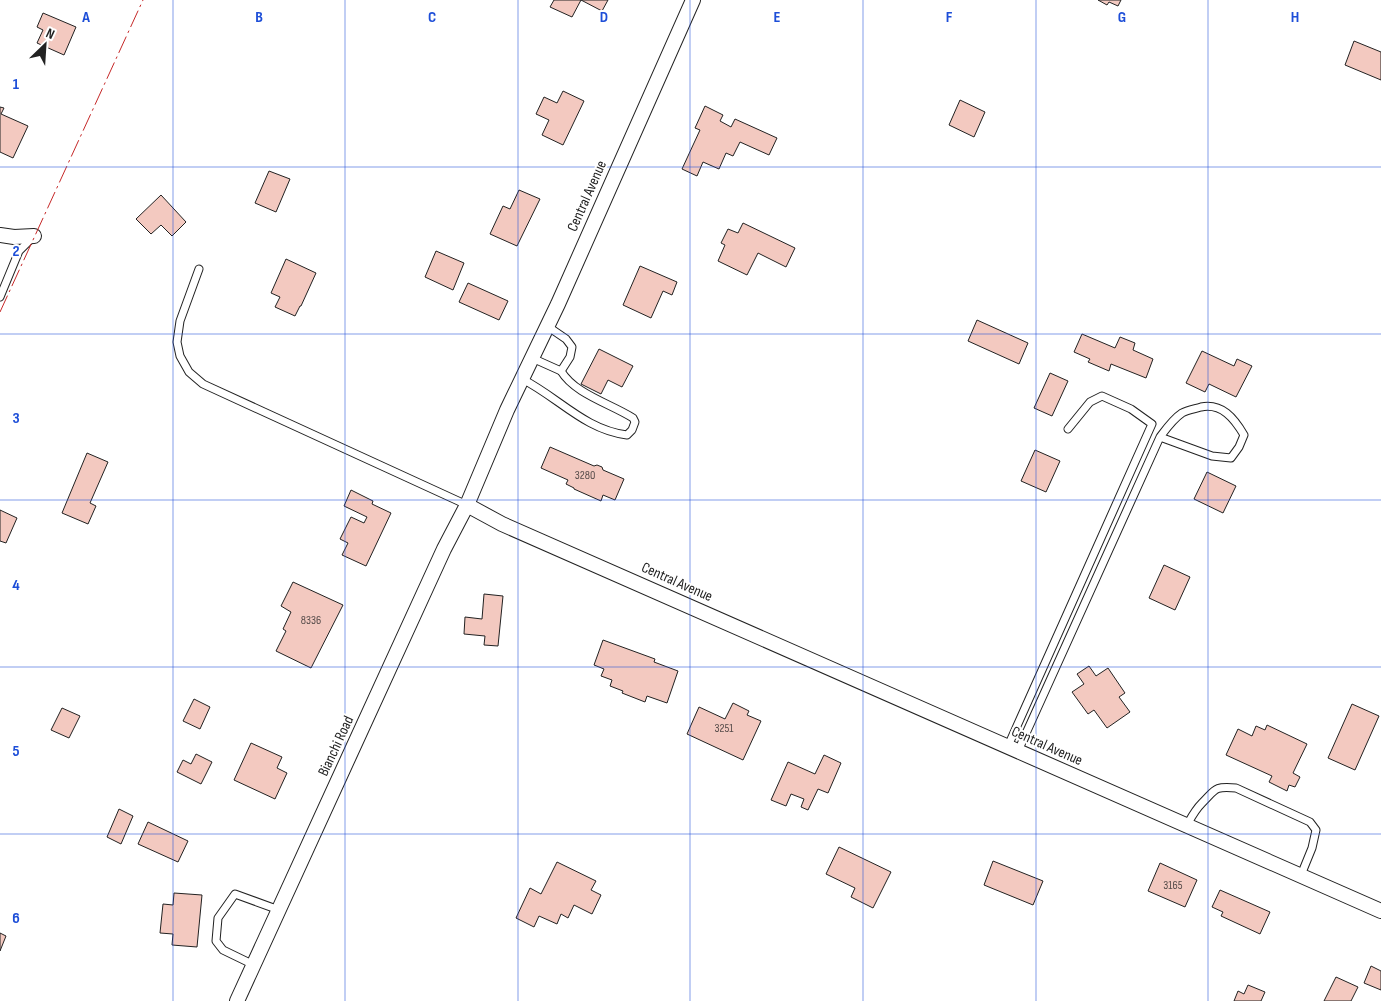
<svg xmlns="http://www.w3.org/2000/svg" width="1381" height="1001" font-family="'Sofia Sans Condensed',sans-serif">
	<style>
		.building { fill: #f3c9c0; stroke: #222 }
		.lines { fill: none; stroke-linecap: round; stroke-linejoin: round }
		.lane-casing { stroke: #222; stroke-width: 9 }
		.street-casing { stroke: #222; stroke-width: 16 }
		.lane { stroke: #fff; stroke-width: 7 }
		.street { stroke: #fff; stroke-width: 14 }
		.power { stroke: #c62828; stroke-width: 1; stroke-dasharray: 18 4 2.5 4; stroke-linecap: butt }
		.grid { fill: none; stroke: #1d4ed8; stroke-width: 1; stroke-opacity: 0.55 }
		.labels { text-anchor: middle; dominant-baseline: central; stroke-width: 4; stroke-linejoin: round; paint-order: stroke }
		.number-label { font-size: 12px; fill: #564c4a }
		.street-label { font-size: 15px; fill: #222; stroke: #fff }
		.grid-label { font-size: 16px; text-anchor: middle; font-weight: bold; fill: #1d4ed8; stroke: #fff; stroke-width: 4; stroke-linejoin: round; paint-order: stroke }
	</style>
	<rect width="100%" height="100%" fill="#fff"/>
	<g class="building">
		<path d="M 554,0 L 608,0 L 602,11 L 581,0 L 572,17 L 550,7 Z"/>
		<path d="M 1098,0 L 1121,0 L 1118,6 L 1109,2 L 1107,5 Z"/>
		<path d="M 43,13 L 76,27 L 64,55 L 37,43 L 43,30 L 37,27 Z"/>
		<path d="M 1354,41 L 1381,52 L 1381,80 L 1345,65 Z"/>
		<path d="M 563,91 L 584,101 L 563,145 L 542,135 L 549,120 L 536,114 L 544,97 L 557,103 Z"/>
		<path d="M 960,100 L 985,112 L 974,137 L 949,125 Z"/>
		<path d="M 705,106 L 723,115 L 720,121 L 731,127 L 735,119 L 777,138 L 769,155 L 740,142 L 733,156 L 726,153 L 719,169 L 703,162 L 697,176 L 682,169 L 700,130 L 695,128 Z"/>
		<path d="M 0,107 L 4,108 L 1,114 L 28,126 L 13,158 L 0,152 Z"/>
		<path d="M 269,171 L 290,179 L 276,212 L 255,203 Z"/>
		<path d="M 519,190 L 540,199 L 517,246 L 490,234 L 503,206 L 510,209 Z"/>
		<path d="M 161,195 L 186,222 L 172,236 L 161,225 L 151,234 L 136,219 Z"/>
		<path d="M 743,223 L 795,248 L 786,267 L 758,253 L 747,275 L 718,261 L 725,245 L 721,243 L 728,229 L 738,233 Z"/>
		<path d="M 436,251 L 464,263 L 453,290 L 425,277 Z"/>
		<path d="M 286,259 L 316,273 L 301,306 L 300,306 L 295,316 L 275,307 L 280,297 L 271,293 Z"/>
		<path d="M 640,266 L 677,282 L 672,295 L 663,291 L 651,318 L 623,305 Z"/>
		<path d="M 468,283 L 508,301 L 499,320 L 459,302 Z"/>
		<path d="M 977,320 L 1028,343 L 1019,364 L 968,341 Z"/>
		<path d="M 1082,334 L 1115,348 L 1120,337 L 1135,343 L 1133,350 L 1153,359 L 1146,378 L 1111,364 L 1109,371 L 1088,362 L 1090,359 L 1074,352 Z"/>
		<path d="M 599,349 L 633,366 L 622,387 L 608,380 L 601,394 L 581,384 Z"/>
		<path d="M 1202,351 L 1234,366 L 1237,359 L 1252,366 L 1236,397 L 1209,384 L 1205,392 L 1186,383 Z"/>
		<path d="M 1050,373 L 1068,381 L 1052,416 L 1034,408 Z"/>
		<path d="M 550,447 L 594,466 L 597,465 L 602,467 L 603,470 L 624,479 L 615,500 L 603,495 L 601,501 L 574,489 L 574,488 L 566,484 L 568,480 L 541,468 Z"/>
		<path d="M 1035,450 L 1060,461 L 1046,492 L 1021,481 Z"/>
		<path d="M 87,453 L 108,462 L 90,503 L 96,506 L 88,524 L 62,513 Z"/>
		<path d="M 1207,472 L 1236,486 L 1223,513 L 1194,499 Z"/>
		<path d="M 351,490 L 373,501 L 372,504 L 391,513 L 366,566 L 342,555 L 348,543 L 340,539 L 351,517 L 364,523 L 367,517 L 344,506 Z"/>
		<path d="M 0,510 L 17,518 L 6,543 L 0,541 Z"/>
		<path d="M 1164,565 L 1190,577 L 1175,610 L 1149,598 Z"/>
		<path d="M 293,582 L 343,605 L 311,668 L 276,651 L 286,631 L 283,629 L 291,612 L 281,606 Z"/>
		<path d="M 484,594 L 503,596 L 498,646 L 484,645 L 485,636 L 464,634 L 465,617 L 482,619 Z"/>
		<path d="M 603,640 L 655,659 L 654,662 L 678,671 L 667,703 L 647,696 L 645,702 L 622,693 L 623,691 L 610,686 L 612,680 L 601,676 L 604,669 L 594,665 Z"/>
		<path d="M 1089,666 L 1096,676 L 1108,668 L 1125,693 L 1119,697 L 1130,712 L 1107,728 L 1094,710 L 1088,714 L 1072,692 L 1084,684 L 1077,674 Z"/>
		<path d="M 194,699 L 210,707 L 200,729 L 183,721 Z"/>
		<path d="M 733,703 L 749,711 L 747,715 L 761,721 L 743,760 L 687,734 L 699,707 L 725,719 Z"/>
		<path d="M 1352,704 L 1379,716 L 1355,770 L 1328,758 Z"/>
		<path d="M 62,708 L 80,716 L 69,738 L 51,730 Z"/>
		<path d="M 1267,725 L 1307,744 L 1293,773 L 1300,777 L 1295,787 L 1289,785 L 1287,791 L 1269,782 L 1272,776 L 1226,755 L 1238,729 L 1252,736 L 1256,726 L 1265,730 Z"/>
		<path d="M 251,743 L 282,757 L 277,768 L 287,773 L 275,799 L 234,780 Z"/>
		<path d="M 196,754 L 212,762 L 201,784 L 177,772 L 183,760 L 191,764 Z"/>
		<path d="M 824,755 L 841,763 L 828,793 L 818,789 L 808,810 L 801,807 L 804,799 L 791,794 L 786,806 L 771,800 L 788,762 L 815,774 Z"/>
		<path d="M 119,809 L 133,816 L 121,844 L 107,837 Z"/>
		<path d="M 148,822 L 188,841 L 178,862 L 138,844 Z"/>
		<path d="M 839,847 L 891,872 L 873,908 L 851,897 L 855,888 L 826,874 Z"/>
		<path d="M 993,861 L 1043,881 L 1033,905 L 984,885 Z"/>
		<path d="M 557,862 L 596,881 L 591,890 L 601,895 L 592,914 L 574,905 L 568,918 L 561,914 L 557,924 L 539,916 L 534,927 L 516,918 L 530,888 L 541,894 Z"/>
		<path d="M 1160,863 L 1197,880 L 1185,907 L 1148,891 Z"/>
		<path d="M 1220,890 L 1270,912 L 1260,934 L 1221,916 L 1223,912 L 1212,907 Z"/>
		<path d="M 174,893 L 202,895 L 197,947 L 172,945 L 173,934 L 160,933 L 163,904 L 173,905 Z"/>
		<path d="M 0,933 L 6,936 L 0,951 Z"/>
		<path d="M 1371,966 L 1381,971 L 1381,990 L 1364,983 Z"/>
		<path d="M 1336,977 L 1358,987 L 1351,1001 L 1324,1001 Z"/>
		<path d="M 1248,985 L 1265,992 L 1261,1001 L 1234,1001 L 1238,991 L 1244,994 Z"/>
	</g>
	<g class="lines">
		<g class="lane-casing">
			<g id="lane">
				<path d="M 199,269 L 180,321 L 177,342 L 180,356 L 189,372 L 203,384 L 467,505"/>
				<path d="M 0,297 L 19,251 L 32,238"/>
				<path d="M 532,358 L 561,371 L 570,357 L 572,347 L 566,339 L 547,326"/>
				<path d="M 522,379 C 558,397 585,430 627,435 L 632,430 L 635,422 L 633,418 C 609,403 575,394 561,371"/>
				<path d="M 1008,746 L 1152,424 L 1131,409 L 1102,396 L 1090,402 L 1068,429"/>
				<path d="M 1018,751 L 1160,437 C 1166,429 1173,419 1182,413 C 1187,410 1194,409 1201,407 C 1222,403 1234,418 1244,435 L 1239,447 L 1231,458 L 1212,456 L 1160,437"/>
				<path d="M 1187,825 C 1192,816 1195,810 1202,803 C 1216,789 1214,786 1236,788 L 1310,822 L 1316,830 L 1312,848 L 1301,875"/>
				<path d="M 254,965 L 223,950 L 216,941 L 218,918 L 235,894 L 279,910"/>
			</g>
		</g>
		<g class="street-casing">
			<g id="street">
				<path d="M 693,0 L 558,304 L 507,410 L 467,505 L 502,524 L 1381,911"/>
				<path d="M 0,235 L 14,237 L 34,236"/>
				<path d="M 237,1001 L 444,549 L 467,505"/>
			</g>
		</g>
		<use href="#lane" class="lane"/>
		<use href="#street" class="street"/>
		<path class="power" d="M 0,312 L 143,0"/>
	</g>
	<path class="grid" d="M 173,0 L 173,1001M 345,0 L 345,1001M 518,0 L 518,1001M 690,0 L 690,1001M 863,0 L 863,1001M 1036,0 L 1036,1001M 1208,0 L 1208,1001M 0,167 L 1381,167M 0,334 L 1381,334M 0,500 L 1381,500M 0,667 L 1381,667M 0,834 L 1381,834"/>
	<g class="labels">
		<g class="number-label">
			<text x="585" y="475">3280</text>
			<text x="311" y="620">8336</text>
			<text x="724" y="728">3251</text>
			<text x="1173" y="885">3165</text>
		</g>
		<g class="street-label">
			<text transform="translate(587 196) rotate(-66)">Central Avenue</text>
			<text transform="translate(677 582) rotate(24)">Central Avenue</text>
			<text transform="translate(336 746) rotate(-65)">Bianchi Road</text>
			<text transform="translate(1047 746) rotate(24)">Central Avenue</text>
		</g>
	</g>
	<g class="grid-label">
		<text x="86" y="22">A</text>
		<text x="259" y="22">B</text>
		<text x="432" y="22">C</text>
		<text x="604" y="22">D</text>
		<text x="777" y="22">E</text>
		<text x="949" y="22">F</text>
		<text x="1122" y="22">G</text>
		<text x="1295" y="22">H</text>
		<text x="16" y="89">1</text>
		<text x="16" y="256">2</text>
		<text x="16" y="423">3</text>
		<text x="16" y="590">4</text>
		<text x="16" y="756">5</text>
		<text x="16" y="923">6</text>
	</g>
	<g transform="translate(45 45) rotate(25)" stroke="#ffffff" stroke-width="4" paint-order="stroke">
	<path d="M0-4L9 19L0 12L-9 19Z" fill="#222222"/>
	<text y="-8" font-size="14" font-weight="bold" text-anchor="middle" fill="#222222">N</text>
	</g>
</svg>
